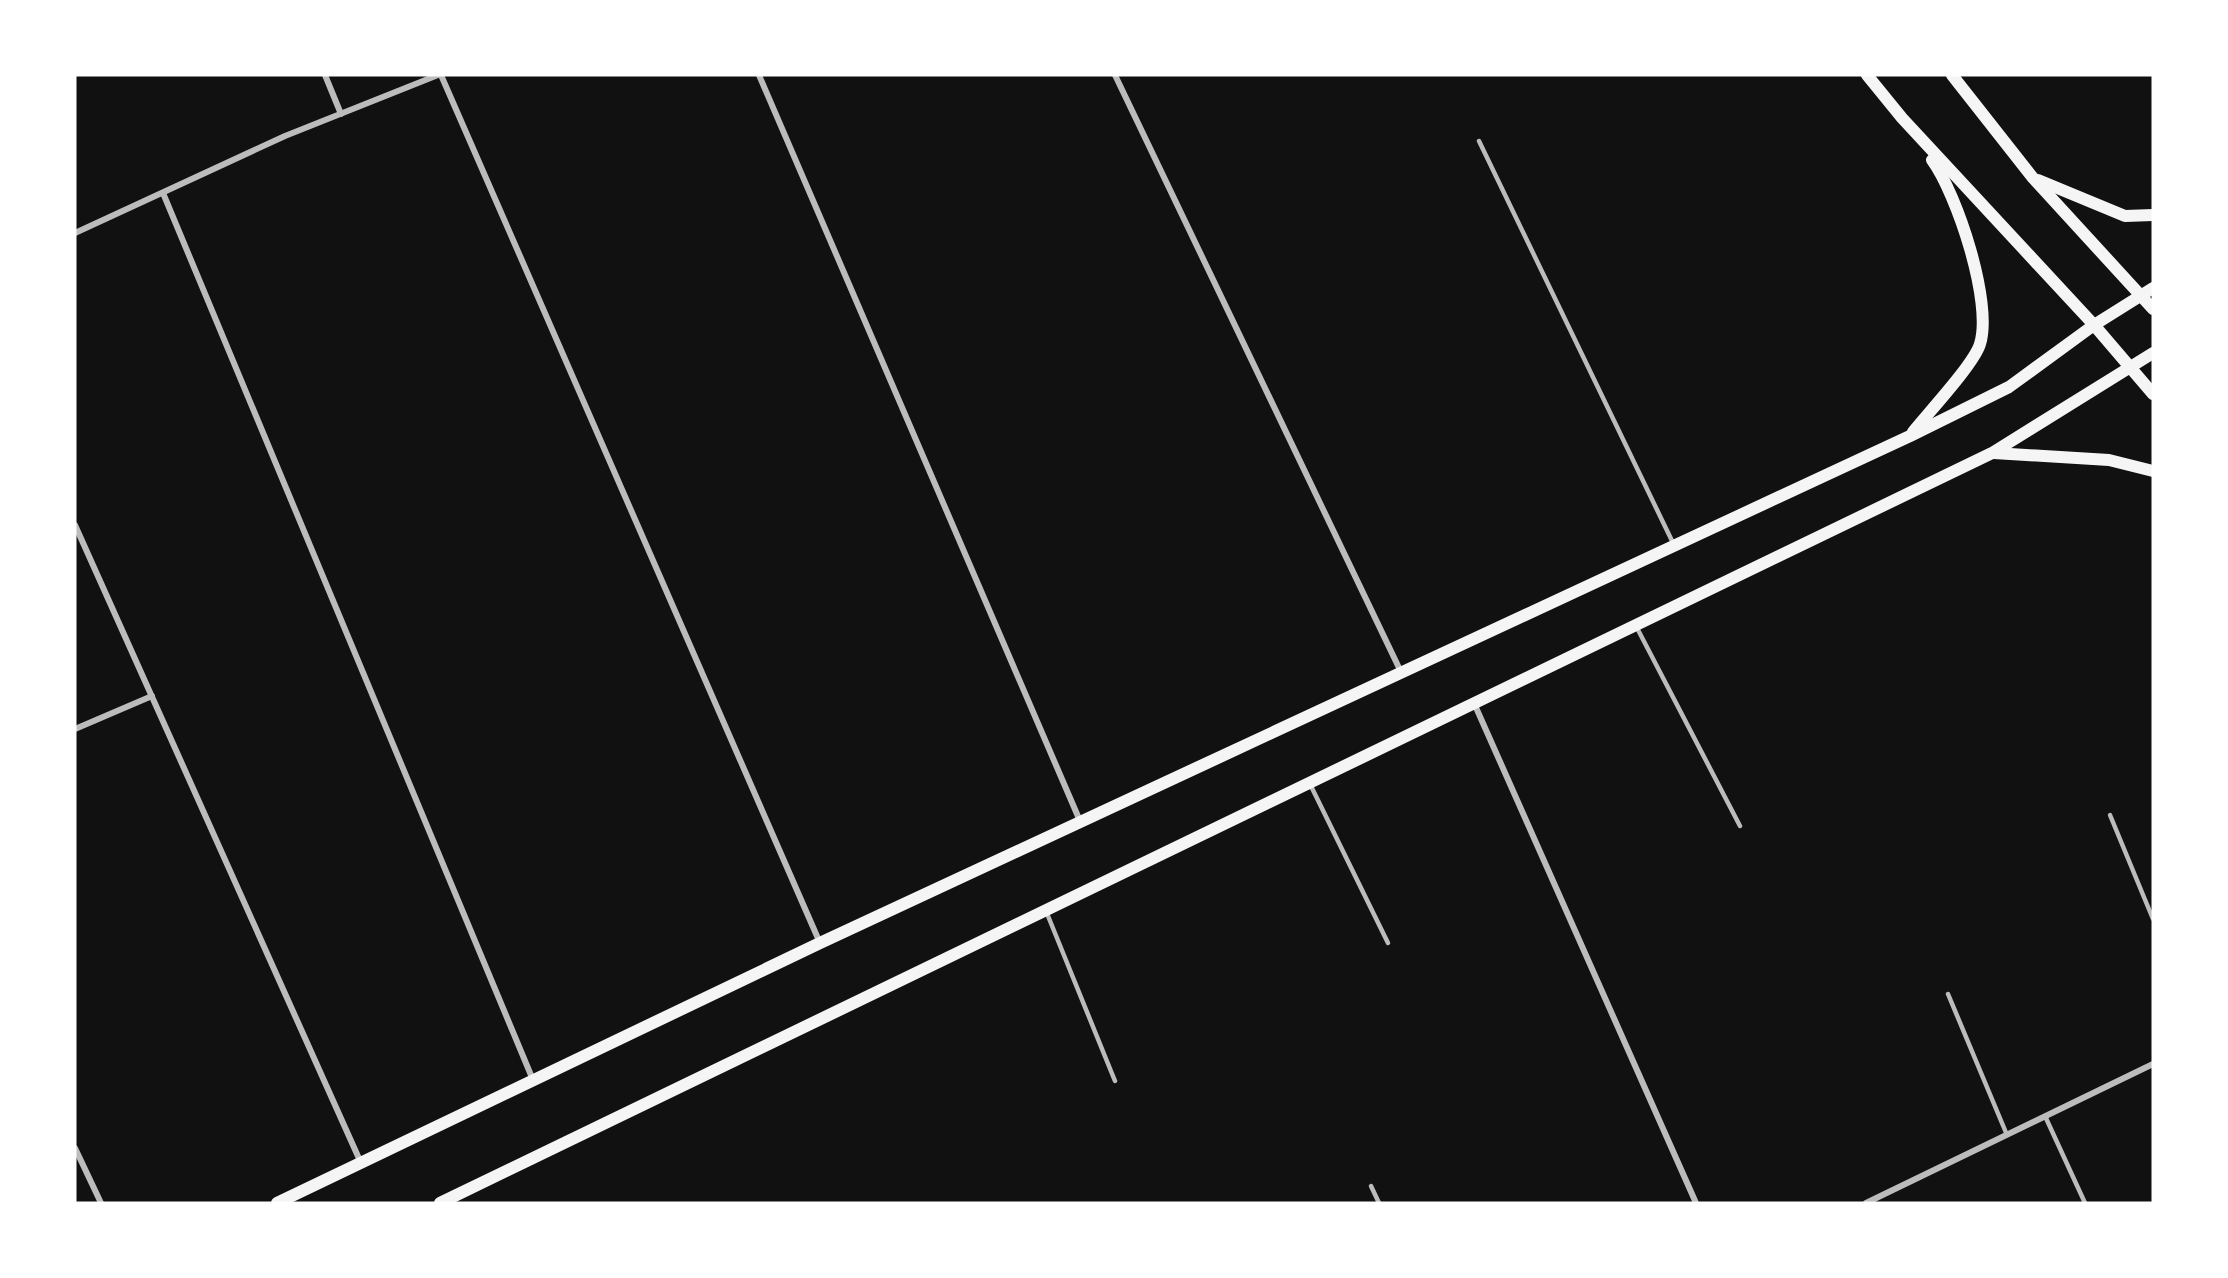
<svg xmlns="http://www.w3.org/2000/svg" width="2228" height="1278" font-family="'PT Sans',sans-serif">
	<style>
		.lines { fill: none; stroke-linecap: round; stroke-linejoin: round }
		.service { stroke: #bcbcbc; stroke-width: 4.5 }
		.minor { stroke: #bcbcbc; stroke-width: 6 }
		.secondary { stroke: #f5f5f5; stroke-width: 12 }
	</style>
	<rect width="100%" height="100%" fill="#111"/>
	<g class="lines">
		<g class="service">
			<path d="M 1479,141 L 1674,545"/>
			<path d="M 1636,626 L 1740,826"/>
			<path d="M 1310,784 L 1388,943"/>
			<path d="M 2110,815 L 2153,919"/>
			<path d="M 1046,911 L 1115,1081"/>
			<path d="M 1948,994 L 2007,1135"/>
			<path d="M 2045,1116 L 2085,1203"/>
			<path d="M 1371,1186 L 1379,1203"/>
		</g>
		<g class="minor">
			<path d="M 325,75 L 341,114"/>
			<path d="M 441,75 L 820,943"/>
			<path d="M 759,75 L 1080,821"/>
			<path d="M 1115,75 L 1401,672"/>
			<path d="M 163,193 L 533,1080"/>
			<path d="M 75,233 L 285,136 L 438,75"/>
			<path d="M 75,525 L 361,1163"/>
			<path d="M 1474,703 L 1696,1203"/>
			<path d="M 75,729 L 152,696"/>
			<path d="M 75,1148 L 101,1203"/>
			<path d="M 1866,1203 L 2153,1064"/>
		</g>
		<g class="secondary">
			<path d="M 1867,75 L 1902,118 L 2094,325 L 2153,394"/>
			<path d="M 1952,75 L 2033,178 L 2153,309"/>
			<path d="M 2038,180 L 2125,216 L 2153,215"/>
			<path d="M 1913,432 C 1928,413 1974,364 1980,344 C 1993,303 1957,194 1932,160"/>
			<path d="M 1994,453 L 2109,460 L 2153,471"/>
			<path d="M 277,1203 L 820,943 L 1910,436 L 2009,387 L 2094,325 L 2153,288"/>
			<path d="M 440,1203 L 1992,453 L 2153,353"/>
		</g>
	</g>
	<rect width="2228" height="1278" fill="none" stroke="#ffffff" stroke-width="153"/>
</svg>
